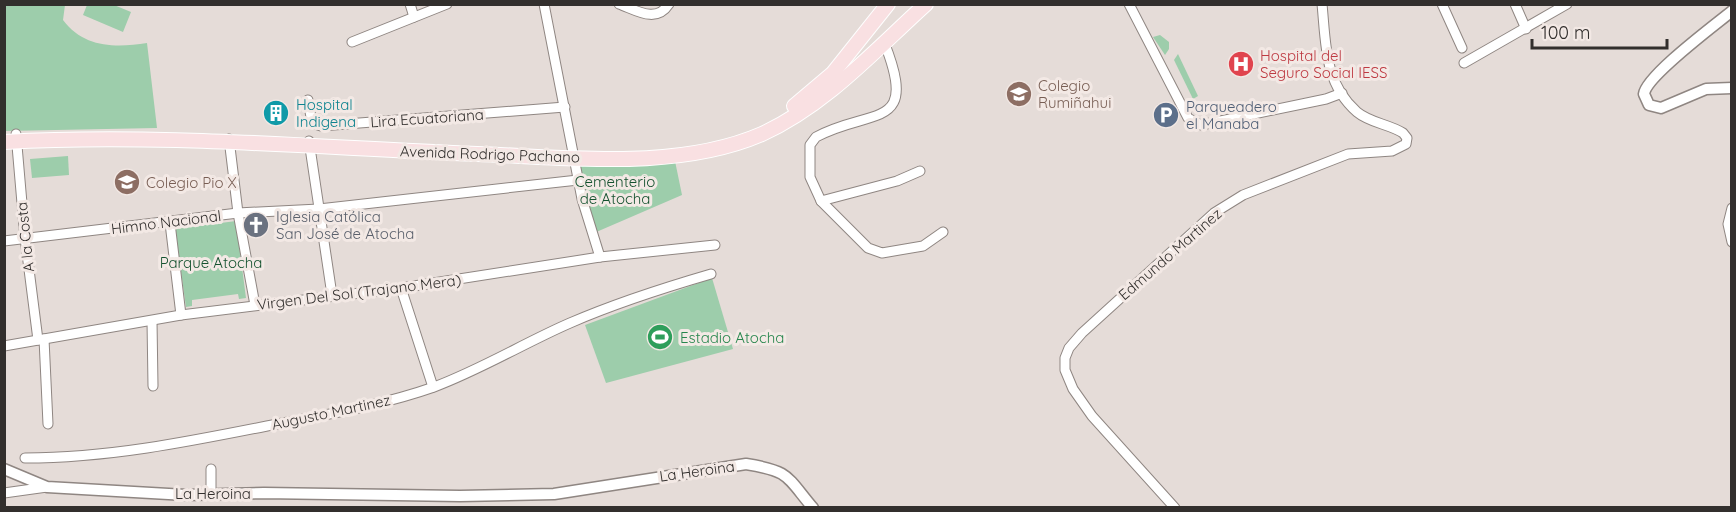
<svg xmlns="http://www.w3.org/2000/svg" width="1736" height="512" font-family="Quicksand,sans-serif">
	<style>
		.green { fill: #9dcdab }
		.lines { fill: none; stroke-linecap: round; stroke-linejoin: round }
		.minor-casing { stroke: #8f8682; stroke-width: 11 }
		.tertiary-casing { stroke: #8f8682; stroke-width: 13 }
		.primary-casing { stroke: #fff; stroke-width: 16 }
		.minor { stroke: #fff; stroke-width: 9 }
		.tertiary { stroke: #fff; stroke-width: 10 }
		.primary { stroke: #f9e0e2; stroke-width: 14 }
		.labels { text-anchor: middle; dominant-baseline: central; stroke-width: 6; stroke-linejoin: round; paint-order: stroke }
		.health-label { font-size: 15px; fill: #be3a42; stroke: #f3e9e5; text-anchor: start }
		.education-label { font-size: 15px; fill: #785e54; stroke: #f3e9e5; text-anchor: start }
		.culture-label { font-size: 15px; fill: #0d838f; stroke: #f3e9e5; text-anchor: start }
		.service-label { font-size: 15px; fill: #4e5e75; stroke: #f3e9e5; text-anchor: start }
		.street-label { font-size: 15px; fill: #322f2d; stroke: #f3e9e5 }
		.park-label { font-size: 15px; fill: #14522f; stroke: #f3e9e5 }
		.worship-label { font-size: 15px; fill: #5b616d; stroke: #f3e9e5; text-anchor: start }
		.leisure-label { font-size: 15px; fill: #27864d; stroke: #f3e9e5; text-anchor: start }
	</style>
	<rect width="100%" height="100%" fill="#e5dcd8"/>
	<g class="green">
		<path d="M 5,5 L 65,5 L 63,20 C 84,48 116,48 147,43 L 157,128 L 5,131 Z"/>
		<path d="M 87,5 L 114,5 L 131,12 L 123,32 L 83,15 Z"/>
		<path d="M 1160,35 L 1169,42 L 1169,49 L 1165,55 L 1153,37 Z"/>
		<path d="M 1178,54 L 1198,96 L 1193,99 L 1174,60 Z"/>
		<path d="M 68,156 L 69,175 L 32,178 L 30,159 Z"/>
		<path d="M 576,158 L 675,161 L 682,195 L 594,233 Z"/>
		<path d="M 236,221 L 246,298 L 239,299 L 238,294 L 192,300 L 192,306 L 186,307 L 175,229 Z"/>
		<path d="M 712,278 L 733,349 L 606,383 L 585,325 Z"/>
	</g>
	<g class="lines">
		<g class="minor-casing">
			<g id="minor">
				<path d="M 410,4 L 414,17"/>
				<path d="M 544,4 L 582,199 L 600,257"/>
				<path d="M 619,4 C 636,10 656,24 669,4"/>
				<path d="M 1129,4 L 1188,118 L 1201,125 L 1326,99 L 1342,93"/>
				<path d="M 1442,4 L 1462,48"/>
				<path d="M 1515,4 L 1526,29"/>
				<path d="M 352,42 L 447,4"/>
				<path d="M 884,42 C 920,132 871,107 816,137 L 810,145 L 810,177 L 821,201 L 868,248 L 882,253 L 923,246 L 943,232"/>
				<path d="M 1464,63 L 1567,4"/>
				<path d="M 308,100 L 312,123 L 321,126 L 565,107"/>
				<path d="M 16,134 L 25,238 L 38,340"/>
				<path d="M 229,139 L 238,213 L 255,305"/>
				<path d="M 309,141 L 332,295"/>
				<path d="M 821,201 L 897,181 L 920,171"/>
				<path d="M 1732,208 L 1728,224 L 1732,242"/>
				<path d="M 170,223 L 181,315"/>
				<path d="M 4,241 L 238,213 L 319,209 L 578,180"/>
				<path d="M 401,288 L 433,387"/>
				<path d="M 152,321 L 153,386"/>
				<path d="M 44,339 L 48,424"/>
				<path d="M 4,346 L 181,315 L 401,288 L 600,257 L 715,245"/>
				<path d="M 25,458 C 107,458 187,442 267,426 C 323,415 380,406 434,387 C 482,369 524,343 570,323 C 616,303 663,288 711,274"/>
				<path d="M 211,469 L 211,495"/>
				<path d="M 4,493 L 47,487"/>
				<path d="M 1175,508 L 1092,416 L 1073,389 L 1065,370 L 1065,358 L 1069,348 L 1082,333 L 1214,213 L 1243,195 L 1348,154 L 1392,151 L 1406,144 L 1407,138 L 1403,133 C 1389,124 1370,123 1357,112 C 1324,83 1326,44 1322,4"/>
			</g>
		</g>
		<g class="tertiary-casing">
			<g id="tertiary">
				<path d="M 1732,11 C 1715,25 1646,76 1644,94 L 1649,105 L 1661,108 L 1706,89 L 1732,88"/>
				<path d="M 4,469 L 47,487 L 186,495 L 264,493 L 460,496 L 554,494 L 746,464 C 790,471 786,476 813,508"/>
			</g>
		</g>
		<g class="primary-casing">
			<g id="primary">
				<path d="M 794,106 L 833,73 L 888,4"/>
				<path d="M 4,142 C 162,133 320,148 477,154 C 568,157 677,171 762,134 C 826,105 875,50 926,4"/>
			</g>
		</g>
		<use href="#minor" class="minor"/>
		<use href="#tertiary" class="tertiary"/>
		<use href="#primary" class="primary"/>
	</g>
	<defs>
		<g id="hospital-disc" transform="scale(1.35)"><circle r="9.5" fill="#e0444e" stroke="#f3e9e5"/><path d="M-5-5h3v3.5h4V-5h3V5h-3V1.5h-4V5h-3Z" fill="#fff"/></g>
		<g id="university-disc" transform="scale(1.35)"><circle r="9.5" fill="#8d6e63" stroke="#f3e9e5"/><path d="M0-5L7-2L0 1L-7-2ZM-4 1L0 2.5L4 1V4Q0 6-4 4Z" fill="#fff"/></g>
		<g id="building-disc" transform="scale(1.35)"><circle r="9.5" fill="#0f9aa8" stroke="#f3e9e5"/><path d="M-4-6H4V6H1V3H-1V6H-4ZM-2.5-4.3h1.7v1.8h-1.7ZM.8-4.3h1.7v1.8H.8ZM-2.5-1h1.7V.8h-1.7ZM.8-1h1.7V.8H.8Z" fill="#fff"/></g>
		<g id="parking-disc" transform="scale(1.35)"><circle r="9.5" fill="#5c6f8a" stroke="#f3e9e5"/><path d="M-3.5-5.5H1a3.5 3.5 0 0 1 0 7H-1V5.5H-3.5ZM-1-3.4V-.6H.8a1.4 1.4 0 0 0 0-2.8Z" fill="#fff"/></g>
		<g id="school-disc" transform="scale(1.35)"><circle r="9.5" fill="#8d6e63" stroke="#f3e9e5"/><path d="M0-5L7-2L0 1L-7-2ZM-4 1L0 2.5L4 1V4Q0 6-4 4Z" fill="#fff"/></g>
		<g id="church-disc" transform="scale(1.35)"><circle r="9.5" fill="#6b7280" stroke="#f3e9e5"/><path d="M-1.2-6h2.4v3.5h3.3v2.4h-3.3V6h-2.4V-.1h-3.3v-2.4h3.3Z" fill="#fff"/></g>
		<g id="stadium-disc" transform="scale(1.35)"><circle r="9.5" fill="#2e9e5b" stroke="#f3e9e5"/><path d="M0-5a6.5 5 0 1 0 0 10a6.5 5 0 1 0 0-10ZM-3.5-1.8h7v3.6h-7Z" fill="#fff"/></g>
	</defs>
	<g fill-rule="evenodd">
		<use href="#hospital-disc" x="1241" y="64"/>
		<use href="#university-disc" x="1019" y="94"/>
		<use href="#building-disc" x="276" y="113"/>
		<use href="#parking-disc" x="1166" y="115"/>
		<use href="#school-disc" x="127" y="182"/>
		<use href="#church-disc" x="256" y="225"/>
		<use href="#stadium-disc" x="660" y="337"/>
	</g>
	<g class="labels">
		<g class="health-label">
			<text x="1260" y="55">Hospital del<tspan x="1260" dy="17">Seguro Social IESS</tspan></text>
		</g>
		<g class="education-label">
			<text x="1038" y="85">Colegio<tspan x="1038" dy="17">Rumiñahui</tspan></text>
			<text x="146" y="182">Colegio Pio X</text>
		</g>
		<g class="culture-label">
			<text x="296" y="104">Hospital<tspan x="296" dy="17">Indigena</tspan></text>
		</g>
		<g class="service-label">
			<text x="1186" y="106">Parqueadero<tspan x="1186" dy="17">el Manaba</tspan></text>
		</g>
		<g class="street-label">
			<text transform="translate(427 118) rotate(-4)">Lira Ecuatoriana</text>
			<text transform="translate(490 154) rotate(2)">Avenida Rodrigo Pachano</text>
			<text transform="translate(166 222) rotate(-7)">Himno Nacional</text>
			<text transform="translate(25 237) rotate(-96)">A la Costa</text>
			<text transform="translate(1170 254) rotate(-41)">Edmundo Martinez</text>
			<text transform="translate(359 292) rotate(-7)">Virgen Del Sol (Trajano Mera)</text>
			<text transform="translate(331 412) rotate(-12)">Augusto Martinez</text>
			<text transform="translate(697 471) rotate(-8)">La Heroina</text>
			<text x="213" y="493">La Heroina</text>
		</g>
		<g class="park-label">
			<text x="615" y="181">Cementerio<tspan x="615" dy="17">de Atocha</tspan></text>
			<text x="211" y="262">Parque Atocha</text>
		</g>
		<g class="worship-label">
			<text x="276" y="216">Iglesia Católica<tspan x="276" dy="17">San José de Atocha</tspan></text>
		</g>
		<g class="leisure-label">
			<text x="680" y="337">Estadio Atocha</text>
		</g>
	</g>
	<rect width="1736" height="512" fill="none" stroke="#322f2d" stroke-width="12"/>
	<path d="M1532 39v9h135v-9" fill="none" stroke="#322f2d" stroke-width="3"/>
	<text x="1541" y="39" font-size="18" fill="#322f2d" stroke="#f3e9e5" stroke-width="4.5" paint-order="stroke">100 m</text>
</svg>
